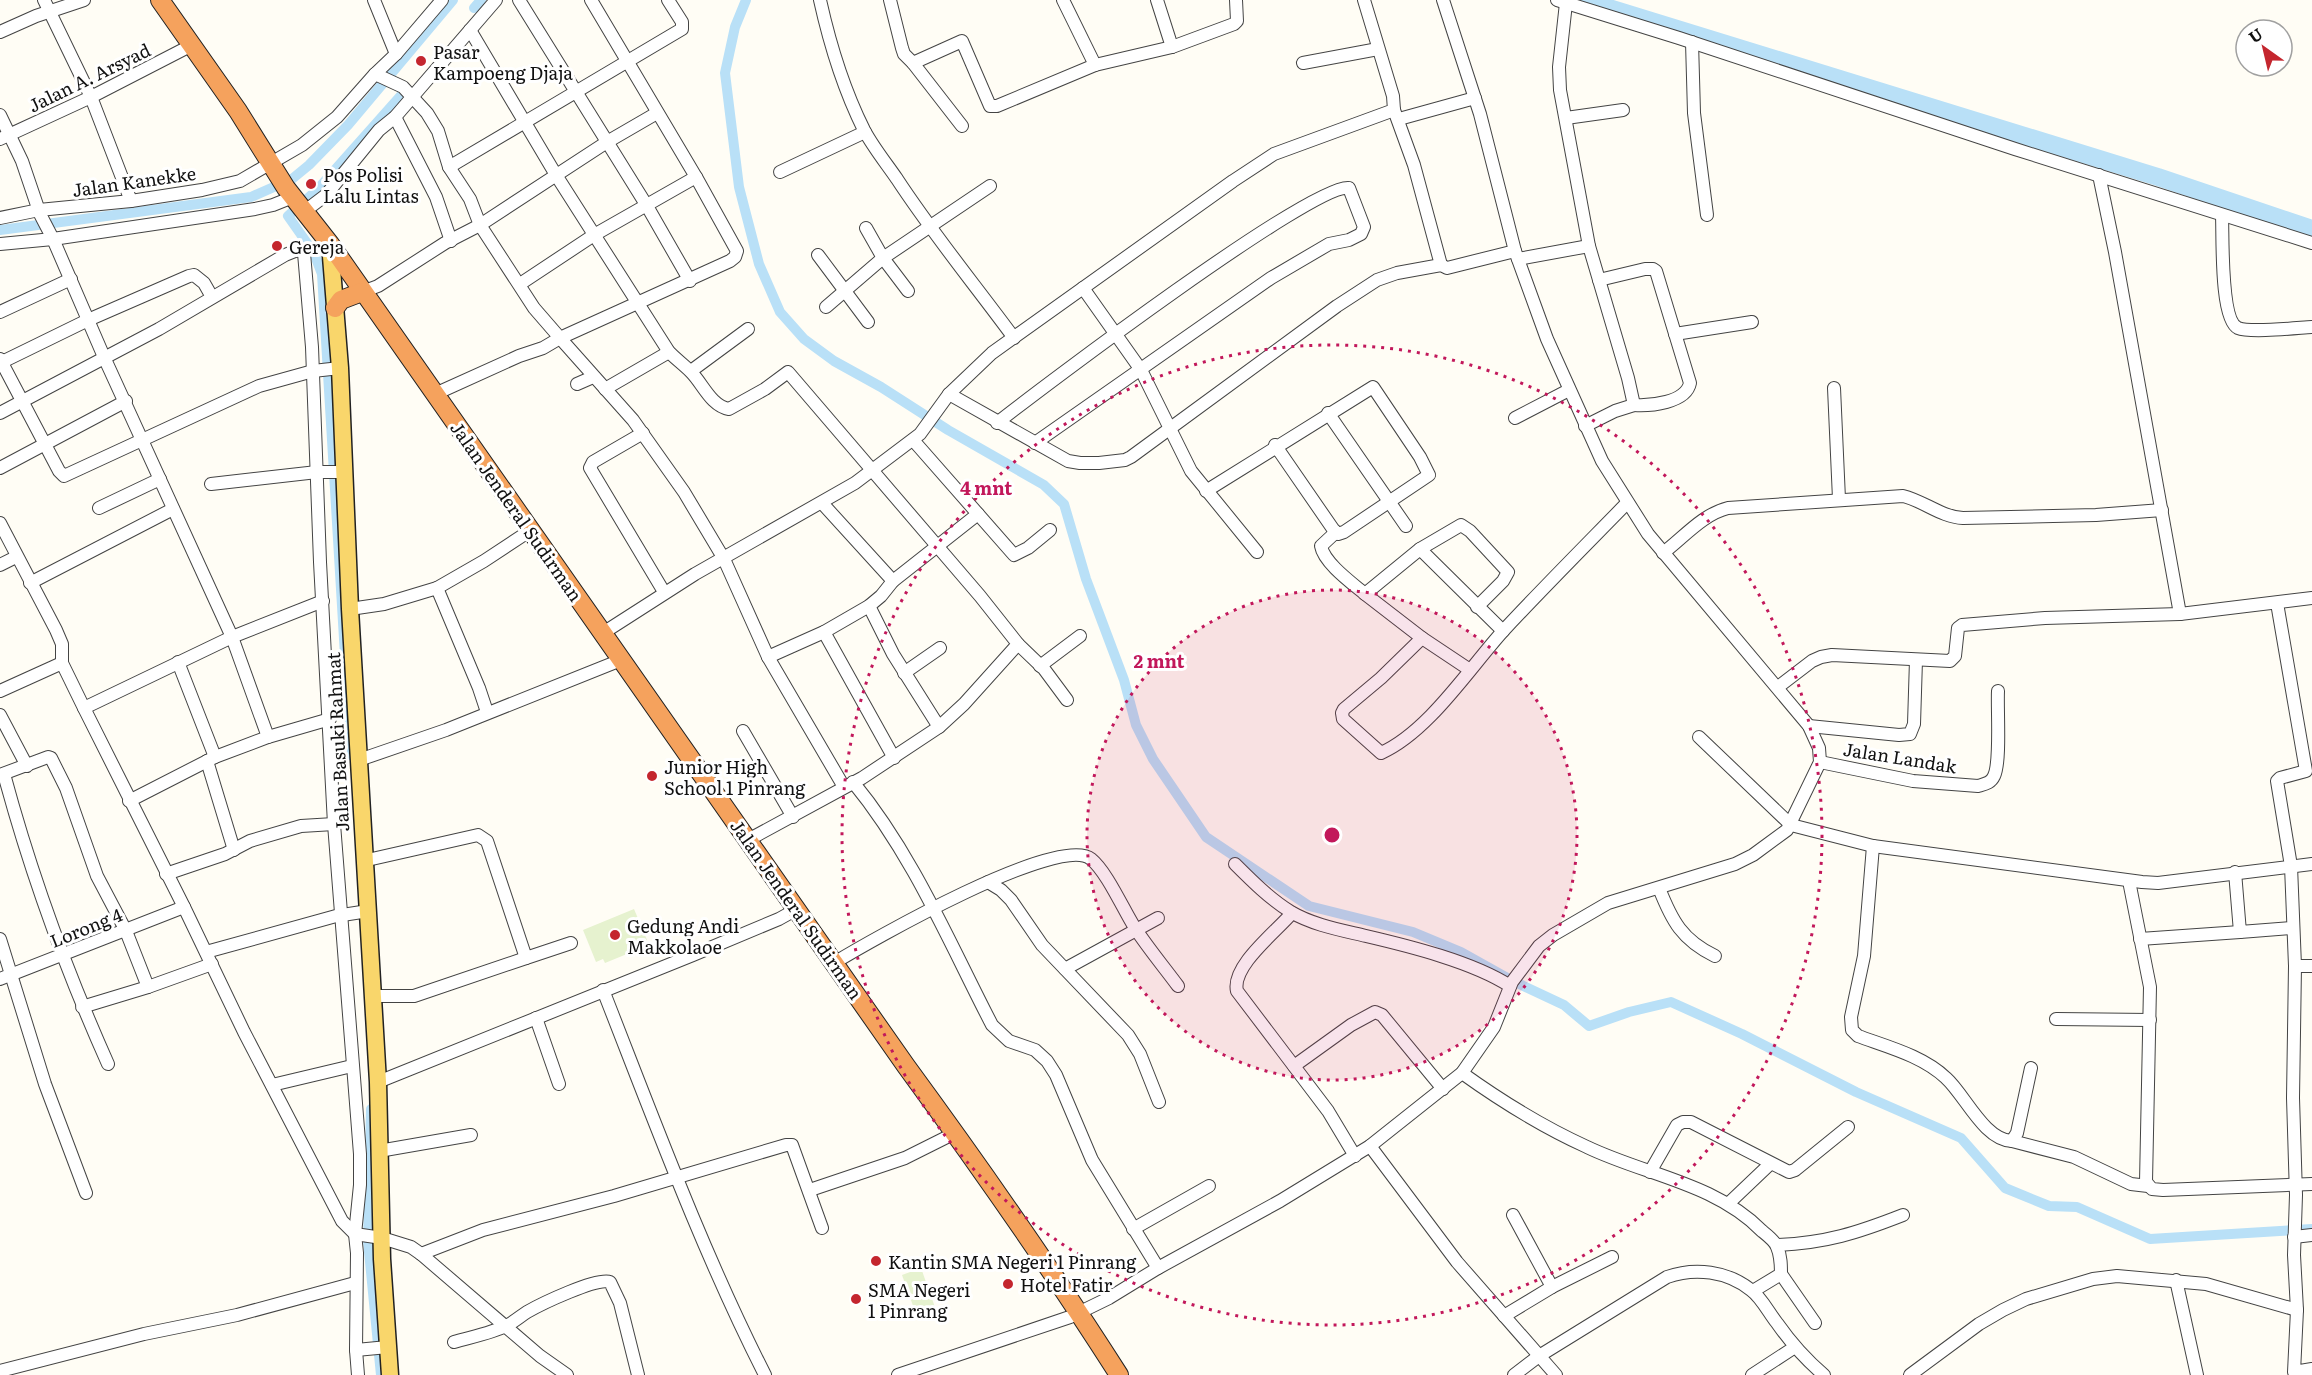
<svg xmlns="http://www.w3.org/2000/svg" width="2312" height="1375" font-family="Literata,serif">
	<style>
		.pitch { fill: #e6f2cf }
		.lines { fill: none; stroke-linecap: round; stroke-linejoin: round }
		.canal { stroke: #b9e0f7; stroke-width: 10 }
		.river { stroke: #b9e0f7; stroke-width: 18 }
		.minor-casing { stroke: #444; stroke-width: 14 }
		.major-casing { stroke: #222; stroke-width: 19 }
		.highway-casing { stroke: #222; stroke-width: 20 }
		.minor { stroke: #fff; stroke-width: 12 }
		.major { stroke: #f9d66b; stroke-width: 16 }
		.highway { stroke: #f5a25d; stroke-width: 18 }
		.ring { fill: none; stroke: #c2185b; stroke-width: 3; stroke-dasharray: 3 6 }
		.poi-dot { fill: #c4262e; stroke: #fff; stroke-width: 2 }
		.labels { text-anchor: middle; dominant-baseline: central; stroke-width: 6; stroke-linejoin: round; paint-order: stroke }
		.poi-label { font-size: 18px; fill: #111; stroke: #fff; text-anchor: start }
		.street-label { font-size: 18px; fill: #111; stroke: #fff }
		.centre { fill: #c2185b; stroke: #fff; stroke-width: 3 }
		.ring-label { font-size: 18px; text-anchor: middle; font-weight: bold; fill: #c2185b; stroke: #fff; stroke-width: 6; stroke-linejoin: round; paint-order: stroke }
	</style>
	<rect width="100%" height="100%" fill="#fffdf5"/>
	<g class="pitch">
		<path d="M 634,909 L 647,940 L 642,942 L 644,947 L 605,963 L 603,959 L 596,962 L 583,930 Z"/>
		<path d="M 921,1268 L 936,1310 L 917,1317 L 902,1275 Z"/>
	</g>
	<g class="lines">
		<g class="canal">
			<path d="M 746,0 L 735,27 L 725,73 L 739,187 L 759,264 L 780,312 L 804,339 L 834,361 L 881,387 L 948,430 L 1044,485 L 1064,504 L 1086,579 L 1124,680 L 1136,725 L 1153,759 L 1206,837 L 1309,906 L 1413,932 L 1461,952 L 1513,981 L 1564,1005 L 1589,1026 L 1629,1012 L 1671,1002 L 1742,1034 L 1856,1092 L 1961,1138 L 2005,1188 L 2049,1206 L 2077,1207 L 2150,1239 L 2312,1229"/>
			<path d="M 474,8 L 481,0"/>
			<path d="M 0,230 L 251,197 L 292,179 L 309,165 L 348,125 L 453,0"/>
			<path d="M 351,755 L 322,274 L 314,253 L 288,216 L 317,190 L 404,92"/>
			<path d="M 371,1109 L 368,1241 L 381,1375"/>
		</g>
		<path class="river" d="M 1583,0 L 2158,177 L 2312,229"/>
		<g class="minor-casing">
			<g id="minor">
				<path d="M 44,0 L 91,97 L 131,201"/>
				<path d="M 374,0 L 396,54"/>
				<path d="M 519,0 L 647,206 L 690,281"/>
				<path d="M 820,0 C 830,45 843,88 864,130 C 873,147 886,163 897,179 C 933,234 975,285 1014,338"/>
				<path d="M 890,0 L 902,48 L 904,54 L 913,63 L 962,126"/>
				<path d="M 1063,0 L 1095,65"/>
				<path d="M 1157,0 L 1172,47"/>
				<path d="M 1557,0 L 1679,38 L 2015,149 L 2312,243"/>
				<path d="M 1566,3 L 1559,67 L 1560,90 L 1589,246 L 1628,378 L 1634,405 L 1615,411 L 1585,426"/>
				<path d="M 470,30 L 556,175 L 669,352 C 676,359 684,365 691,372 C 703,384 711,406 729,409 L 765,389 L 788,372 L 980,596 L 1018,644 L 964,704 L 939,727 L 862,778 L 748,840"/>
				<path d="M 0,32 L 36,16 L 84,0"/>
				<path d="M 1692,42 L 1694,113 L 1707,215"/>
				<path d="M 913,63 L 962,41 L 990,106 L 997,106 L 1095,65 L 1172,47 L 1234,24 L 1237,21 L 1236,0"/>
				<path d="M 1303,63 L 1378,49"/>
				<path d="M 375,74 L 403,87 L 427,113 L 438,131 L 449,167 L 470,199 L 480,225 L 534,308 L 560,338 L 730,261 L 735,257 L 737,251 L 696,177 L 591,0"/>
				<path d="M 1394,110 L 1414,165 L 1441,265"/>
				<path d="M 0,115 L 22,161 L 40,214 L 53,239 L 104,357 L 232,637 L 268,737"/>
				<path d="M 395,117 L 436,197 L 451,241"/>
				<path d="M 1566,118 L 1623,110"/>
				<path d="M 1399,119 L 1475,98"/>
				<path d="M 0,139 L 91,97 L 192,45"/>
				<path d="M 449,167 L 682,29 L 682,22 L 668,0"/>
				<path d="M 780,172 L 865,132"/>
				<path d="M 2099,175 L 2115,252 L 2180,614"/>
				<path d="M 305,211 L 326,195 L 379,130 L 395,117 L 496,0"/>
				<path d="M 2222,216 C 2223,235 2220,320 2238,328 C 2250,333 2296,328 2312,327"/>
				<path d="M 0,218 L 39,210 L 131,201 L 202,190 L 240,181 L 302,145 L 337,117 L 375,74 L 396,54 L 442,0"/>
				<path d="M 866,228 L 883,258 L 908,291"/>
				<path d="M 0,244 L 53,239 L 255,209 L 273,205 L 293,197"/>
				<path d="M 818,255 L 868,322"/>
				<path d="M 1518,259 L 1589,246"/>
				<path d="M 1599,280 L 1645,269 L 1653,269 L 1656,271 L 1690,383 C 1686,403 1650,406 1634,405"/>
				<path d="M 520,284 L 594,235 L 696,177"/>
				<path d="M 1083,288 L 1141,370 L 1191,471 L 1257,552"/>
				<path d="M 362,292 L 378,286 L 445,243 L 480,225 L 607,142 L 657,113"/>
				<path d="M 826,307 L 883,258 L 990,186"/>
				<path d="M 0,312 L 71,279"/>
				<path d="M 1675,334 L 1752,322"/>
				<path d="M 0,359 L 59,471 L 64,476 L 259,386 L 313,371 L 340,368"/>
				<path d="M 2,362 L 88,320 L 189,276 L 194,275 L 204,283 L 212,297"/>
				<path d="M 691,371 L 748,329"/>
				<path d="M 577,384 L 593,377"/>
				<path d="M 1834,388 L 1839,499"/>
				<path d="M 605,389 L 669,352"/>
				<path d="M 435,394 L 519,356 L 543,348 L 560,338 L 633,420 L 684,492 L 724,559 L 768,657 L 844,787"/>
				<path d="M 949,394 L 1068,461 L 1080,463 L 1099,463 L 1125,460 L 1131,457 L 1337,306 L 1377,280 L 1397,273 L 1441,265 L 1447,268 L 1515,251"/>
				<path d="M 0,413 L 159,329 L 285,255 L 300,249 L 304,253 L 312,347 L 320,562 L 334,824 L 360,1154 L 360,1185 L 355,1234 L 357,1253 L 356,1350 L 358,1375"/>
				<path d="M 1328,413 L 1406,526"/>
				<path d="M 1515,418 L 1569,390"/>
				<path d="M 997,423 C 1039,390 1315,181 1349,188 L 1364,227 L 1361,234 L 1349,240 L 1329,244 L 1271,278 L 1035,443"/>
				<path d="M 643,433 L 593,462 L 590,468 L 664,592"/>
				<path d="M 913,440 L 1014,555 L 1028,548 L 1050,530"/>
				<path d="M 0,468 L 126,401"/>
				<path d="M 211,484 L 317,472 L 345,472"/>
				<path d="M 1206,491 L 1373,387 L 1420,457 L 1429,475 L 1344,532 L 1338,534 L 1333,529 L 1275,445"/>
				<path d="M 822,503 L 893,581"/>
				<path d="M 99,508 L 160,479"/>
				<path d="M 0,523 L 56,630 L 62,644 L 62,663 L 84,708 L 184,907 L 244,1032 L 342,1221 L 355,1234 L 382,1238 L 411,1247 L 421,1254 L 540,1356 L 567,1375"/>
				<path d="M 1336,532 L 1321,546 C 1324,563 1352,583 1365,594 L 1420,549 L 1503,631"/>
				<path d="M 1420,549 L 1461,525 L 1470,531 L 1508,572 L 1503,581 L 1477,607"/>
				<path d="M 1663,553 C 1683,538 1703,514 1728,508 L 1903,496 C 1924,501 1941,517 1963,518 L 2096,515 L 2162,510"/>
				<path d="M 0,565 L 16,557"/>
				<path d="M 30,583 L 173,509"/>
				<path d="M 437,588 L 484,561 L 531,530"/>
				<path d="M 1365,594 L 1422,638 L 1470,670"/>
				<path d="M 2277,603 L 2306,771 L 2280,778 L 2277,781 L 2291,866 L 2295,966 L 2293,1098 L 2296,1195 L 2294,1255 L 2297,1310 L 2294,1372 L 2312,1369"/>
				<path d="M 869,606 L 893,654 L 939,727"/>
				<path d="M 350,609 L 384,604 L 437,588 L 479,688 L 487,712"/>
				<path d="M 824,632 L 894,758"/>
				<path d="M 603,633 L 695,574 L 855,483 L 920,434 L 949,394 L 992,353 L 1233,181 L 1274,154 L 1394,110 L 1393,96 L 1364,0"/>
				<path d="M 1422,638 L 1381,678 L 1344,709 L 1342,713 L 1343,719 L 1381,753 C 1428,732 1468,670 1503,631 C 1543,588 1585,546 1627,503"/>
				<path d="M 1018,644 L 1044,669 L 1067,700"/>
				<path d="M 768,657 L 824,632 L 869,606 L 881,596 L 893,581 L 978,514"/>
				<path d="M 178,662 L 215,757"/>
				<path d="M 1040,666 L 1080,636"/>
				<path d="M 904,673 L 940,648"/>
				<path d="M 1778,687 L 1812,661 L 1821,657 L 1832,655 L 1950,661 L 1955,656 L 1958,628 L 1962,625 L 2045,618 L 2180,614 L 2312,598"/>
				<path d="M 0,691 L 62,663"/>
				<path d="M 84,708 L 232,637 L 323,601"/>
				<path d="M 0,715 L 27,766"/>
				<path d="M 1809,726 L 1899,735 L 1910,734 L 1914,724 L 1916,660"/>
				<path d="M 743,731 L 793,817"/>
				<path d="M 1699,737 L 1791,825 L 1873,846 L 2142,882 L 2158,883 L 2312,864"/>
				<path d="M 359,760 L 446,730 L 621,660"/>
				<path d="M 207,761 L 234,850"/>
				<path d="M 1820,762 L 1913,781 L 1978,786 C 1985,784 1991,783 1994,776 C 2001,762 1997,709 1998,691"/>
				<path d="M 4,774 C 31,874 66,970 108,1064"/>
				<path d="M 0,775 L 48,757 L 51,758 L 66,788 L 97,876 L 126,931 L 148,987"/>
				<path d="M 853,782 C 913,855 949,942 992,1025 L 1009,1041 L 1035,1050 L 1047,1061 L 1056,1075 L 1092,1160 L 1158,1268"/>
				<path d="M 129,801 L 215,757 L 268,737 L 330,719"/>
				<path d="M 1873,846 L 1864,956 L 1851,1017 L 1852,1030 L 1858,1036 C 1888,1047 1923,1056 1946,1078 C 1965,1095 1984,1140 2012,1141 L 2017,1133 L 2031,1068"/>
				<path d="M 363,861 L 478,835 L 487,841 L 526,958 L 571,943"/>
				<path d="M 1235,864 C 1252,881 1270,899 1291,912 C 1313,925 1341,930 1366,936 C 1409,946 1473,962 1510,986"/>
				<path d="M 2235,872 L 2240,932 L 2292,928"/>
				<path d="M 166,874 L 225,854 L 250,841 L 301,826 L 334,824"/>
				<path d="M 2129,881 L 2150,987 L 2146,1182 L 2152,1189 L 2163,1190 L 2312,1184"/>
				<path d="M 988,882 L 1001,890 L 1011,900 L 1042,945 L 1128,1035 L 1140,1054 L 1159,1102"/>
				<path d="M 1659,888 C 1672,921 1682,940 1715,956"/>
				<path d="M 1292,913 C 1277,931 1231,966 1237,991 L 1328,1111 L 1355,1156"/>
				<path d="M 0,939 L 45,1084 L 86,1193"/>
				<path d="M 2140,939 L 2240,932"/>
				<path d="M 206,952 L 336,916 L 368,911"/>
				<path d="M 834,963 C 870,941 1059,833 1091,859 C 1107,872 1123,909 1135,928 C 1148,948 1164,967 1178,986"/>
				<path d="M 2295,966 L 2312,966"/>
				<path d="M 1065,969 L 1158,918"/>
				<path d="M 0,979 L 184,907"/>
				<path d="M 603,990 C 654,1120 702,1251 765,1375"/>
				<path d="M 373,996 L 414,996 L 526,958"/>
				<path d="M 82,1007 L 148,987 L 212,964"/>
				<path d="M 536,1018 L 559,1084"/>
				<path d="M 2056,1019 L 2150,1020"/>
				<path d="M 1294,1066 L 1351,1025 L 1375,1012 L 1382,1015 L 1443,1089"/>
				<path d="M 1462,1073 C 1501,1101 1543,1127 1587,1147 C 1645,1175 1715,1183 1762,1231 C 1767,1235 1775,1241 1777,1247 C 1781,1256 1781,1265 1781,1274 L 1753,1291"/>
				<path d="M 378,1082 L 693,955 L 779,919 L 797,909"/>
				<path d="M 272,1085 L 352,1066"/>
				<path d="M 2012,1141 L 2074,1157 L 2131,1184 L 2148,1186"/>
				<path d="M 1370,1146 L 1457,1262 L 1556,1375"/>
				<path d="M 379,1151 L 471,1135"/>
				<path d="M 1650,1172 L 1677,1125 L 1683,1122 L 1691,1122 L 1789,1172 L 1795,1170 L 1848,1127"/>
				<path d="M 810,1190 L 905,1158 L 955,1133"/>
				<path d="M 1729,1203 L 1770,1164"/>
				<path d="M 1513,1215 L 1552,1287"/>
				<path d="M 1133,1229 L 1209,1186"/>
				<path d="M 2294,1237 L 2312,1235"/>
				<path d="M 1777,1245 C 1826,1243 1857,1233 1903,1215"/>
				<path d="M 421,1254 L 483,1230 L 614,1196 L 786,1145 L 792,1145 L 822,1228"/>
				<path d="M 1781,1274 L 1815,1323"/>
				<path d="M 2176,1280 L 2197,1375"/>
				<path d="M 1504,1316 L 1552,1287 L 1612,1257"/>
				<path d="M 454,1342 C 471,1337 492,1333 508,1325 C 515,1321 521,1316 527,1312 C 541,1304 597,1277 610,1282 L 620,1303 L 638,1375"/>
				<path d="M 356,1350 L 388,1347"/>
				<path d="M 0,1371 L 144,1334 L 237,1315 L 355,1283"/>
				<path d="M 898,1375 L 1070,1317 L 1109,1298 L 1158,1268 L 1280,1201 L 1370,1146 L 1462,1073 L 1494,1027 L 1512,982 L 1539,946 L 1553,935 L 1608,903 L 1735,864 L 1753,855 L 1787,830 L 1820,762 L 1819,748 L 1809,726 L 1648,534 L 1602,461 L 1547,339 L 1515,251 L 1480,114 L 1443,0"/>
				<path d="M 1514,1375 L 1539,1356 L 1667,1277 C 1695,1267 1727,1271 1751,1290 C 1761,1297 1769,1313 1777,1323 C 1791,1343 1805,1359 1824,1375"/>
				<path d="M 1752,1375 L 1795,1347"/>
				<path d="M 1910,1375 L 1979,1324 L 2003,1310 L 2026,1299 L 2093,1279 L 2117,1276 L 2206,1284 L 2297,1310"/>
			</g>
		</g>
		<g class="major-casing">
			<path id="major" d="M 330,244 L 340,368 L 350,609 L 378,1082 L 382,1259 L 390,1375"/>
		</g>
		<g class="highway-casing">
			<g id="highway">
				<path d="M 160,0 L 238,111 L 286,188 L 330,244 L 906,1066 C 980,1167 1052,1270 1119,1375"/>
				<path d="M 335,308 L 341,300 L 362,292"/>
			</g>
		</g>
		<use href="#minor" class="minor"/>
		<use href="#major" class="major"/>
		<use href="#highway" class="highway"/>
	</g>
	<circle cx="1332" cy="835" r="245" fill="#c2185b" fill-opacity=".12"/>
	<g class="ring">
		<circle cx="1332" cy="835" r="245"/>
		<circle cx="1332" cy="835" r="490"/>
	</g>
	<g class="poi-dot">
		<circle cx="421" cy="61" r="6"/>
		<circle cx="311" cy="184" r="6"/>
		<circle cx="277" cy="246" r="6"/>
		<circle cx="652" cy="776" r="6"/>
		<circle cx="615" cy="935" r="6"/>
		<circle cx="876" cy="1261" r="6"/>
		<circle cx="1008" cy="1284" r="6"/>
		<circle cx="856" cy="1299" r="6"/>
	</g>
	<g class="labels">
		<g class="poi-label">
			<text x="433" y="51">Pasar<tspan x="433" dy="21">Kampoeng Djaja</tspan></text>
			<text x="323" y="174">Pos Polisi<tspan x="323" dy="21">Lalu Lintas</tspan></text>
			<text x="289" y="246">Gereja</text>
			<text x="664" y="766">Junior High<tspan x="664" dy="21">School 1 Pinrang</tspan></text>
			<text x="627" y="925">Gedung Andi<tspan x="627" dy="21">Makkolaoe</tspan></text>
			<text x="888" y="1261">Kantin SMA Negeri 1 Pinrang</text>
			<text x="1020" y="1284">Hotel Fatir</text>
			<text x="868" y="1289">SMA Negeri<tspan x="868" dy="21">1 Pinrang</tspan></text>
		</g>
		<g class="street-label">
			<text transform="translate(89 77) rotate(-26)">Jalan A. Arsyad</text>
			<text transform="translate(134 181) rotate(-8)">Jalan Kanekke</text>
			<text transform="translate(517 511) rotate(55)">Jalan Jenderal Sudirman</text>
			<text transform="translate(337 742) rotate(-93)">Jalan Basuki Rahmat</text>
			<text transform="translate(1900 757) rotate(9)">Jalan Landak</text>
			<text transform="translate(797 909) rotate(55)">Jalan Jenderal Sudirman</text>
			<text transform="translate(86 927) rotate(-22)">Lorong 4</text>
		</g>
	</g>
	<circle cx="1332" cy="835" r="9" class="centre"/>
	<g class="ring-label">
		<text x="986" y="495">4 mnt</text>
		<text x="1159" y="668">2 mnt</text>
	</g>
	<g transform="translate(2264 48) rotate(326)"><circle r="28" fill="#ffffff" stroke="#a0a0a0" stroke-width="1.5"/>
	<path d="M0-4.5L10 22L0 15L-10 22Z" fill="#c4262e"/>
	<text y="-9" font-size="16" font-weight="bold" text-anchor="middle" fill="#111111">U</text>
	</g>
</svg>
